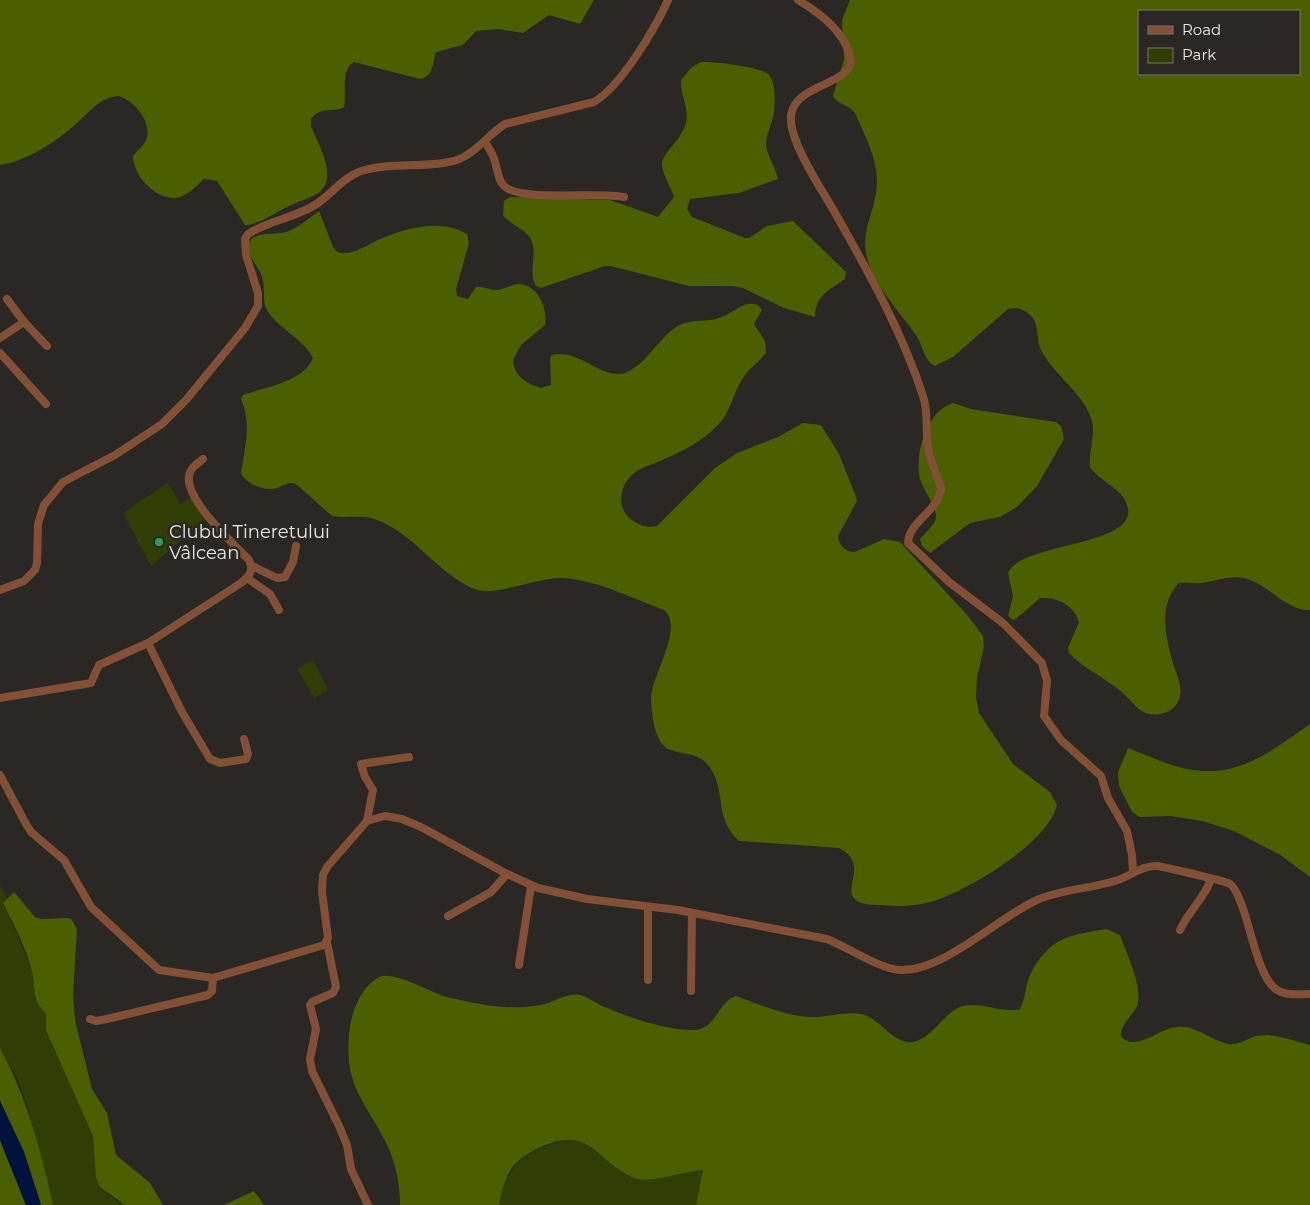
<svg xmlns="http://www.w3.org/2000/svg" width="1310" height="1205" font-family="Montserrat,sans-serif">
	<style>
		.green { fill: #303d05 }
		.forest { fill: #4b5f00; fill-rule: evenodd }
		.water { fill: #00123d }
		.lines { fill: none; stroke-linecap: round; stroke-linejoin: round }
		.minor { stroke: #815036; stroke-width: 8 }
		.leisure-dot { fill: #2e9e5b; stroke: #2b2725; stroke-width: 2 }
		.labels { text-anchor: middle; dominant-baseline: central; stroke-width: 5; stroke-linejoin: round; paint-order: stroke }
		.poi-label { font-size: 18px; fill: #eae7e6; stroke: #2b2725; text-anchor: start }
	</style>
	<rect width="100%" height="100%" fill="#2b2725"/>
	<g class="green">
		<path d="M 168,483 L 180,504 L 191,498 L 206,519 L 151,566 L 123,513 Z"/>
		<path d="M 313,660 L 328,690 L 314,698 L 297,669 Z"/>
		<path d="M 0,885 L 7,898 L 3,903 C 13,925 22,946 31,968 C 37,985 30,999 46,1013 L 50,1038 L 93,1136 L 96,1178 L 108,1195 L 125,1205 L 53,1205 L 30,1115 L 18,1080 L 0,1048 Z"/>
		<path d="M 565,1140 L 583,1142 L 635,1178 L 659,1178 L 686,1171 L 703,1170 L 696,1205 L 499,1205 C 507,1162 526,1152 565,1140 Z"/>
	</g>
	<g class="forest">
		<path d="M 0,0 L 594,0 L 580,24 L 549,15 L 523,33 L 498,29 L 476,31 L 463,45 L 436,52 C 432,64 434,76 420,79 L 354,62 C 340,70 347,92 344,107 C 333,113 320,106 311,119 L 311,126 C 319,146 341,181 315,195 C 306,200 296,202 287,207 C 274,213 259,225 245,225 L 217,181 L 204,179 C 197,186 186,197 175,198 C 155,199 134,176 133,157 C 136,150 145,146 147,138 C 151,120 134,101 119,96 C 100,97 91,111 77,123 C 57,141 28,161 0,165 Z"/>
		<path d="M 850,0 L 1310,0 L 1310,610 C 1285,611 1268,583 1244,578 C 1229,575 1216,581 1202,583 C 1194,584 1187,582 1179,583 C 1157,605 1166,640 1174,666 C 1177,676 1182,686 1180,696 C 1177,713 1154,720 1140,710 C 1135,706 1126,695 1118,689 C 1103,677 1083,668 1069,653 L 1068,648 L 1079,622 C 1074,605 1057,597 1040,598 L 1017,618 L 1013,620 L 1008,616 L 1013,596 L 1008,573 C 1019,542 1142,547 1127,505 C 1122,488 1099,481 1090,467 C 1088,451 1097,434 1091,418 C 1083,393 1053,374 1041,350 C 1036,340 1039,324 1032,317 C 1025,309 1017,307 1008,309 L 953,357 L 935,366 C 924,361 923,346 917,337 C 901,312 871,284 866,253 C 862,231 873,214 876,193 C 881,165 866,138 855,113 C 849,105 837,104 833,96 L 844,59 L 842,20 ZM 1139,11 L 1299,11 L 1299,74 L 1139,74 Z"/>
		<path d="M 701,62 C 713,61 763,67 769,75 C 776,83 775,103 774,113 C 772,123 767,133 766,143 C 765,152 776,168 778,179 L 739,193 L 690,199 L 687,209 L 692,217 L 745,238 L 749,238 L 767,226 L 793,221 L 846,272 L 845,279 C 829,290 815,296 815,317 L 784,308 L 743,288 L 732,286 L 689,286 L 611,266 L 605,266 L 541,288 L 536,286 C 528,273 537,256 532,242 C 528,229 511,226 503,215 L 504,201 L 510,197 L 610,200 L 658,217 L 674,197 C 671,187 663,176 662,165 C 660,155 683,139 686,122 C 689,107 680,94 681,80 L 692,67 Z"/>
		<path d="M 319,211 L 333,247 C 335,250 338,253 342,253 C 354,254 368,245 378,240 C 404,228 441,218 467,234 L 469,243 L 456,289 L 457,296 L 468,299 L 476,287 C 483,286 489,290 495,290 C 503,290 511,285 518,284 C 538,284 548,309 545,325 L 521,345 L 513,360 C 514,377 527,383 541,388 L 551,385 L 550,358 L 552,355 C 578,348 602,380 625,373 C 646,365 658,339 676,327 C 692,317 708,324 724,316 C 736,311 745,300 758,305 L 762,310 L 754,324 L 765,341 L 766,353 C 759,362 749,368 743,378 C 733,393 731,412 718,425 C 702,442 681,452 660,461 C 651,465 640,468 633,474 C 619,486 616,509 632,520 C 641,526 647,528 657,526 L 715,468 L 737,453 L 778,437 L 803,423 L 821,425 L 839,454 L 856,497 L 857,501 L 838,536 C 839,545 845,552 855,552 L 884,539 L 900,542 L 968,616 L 983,636 L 984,647 L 977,678 L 976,698 L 979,713 L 1013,764 L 1050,792 L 1057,805 C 1048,843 968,891 931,902 C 914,906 899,907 882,905 C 875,905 862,905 856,900 C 841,889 870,864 839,848 L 739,841 C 712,816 728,790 708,765 C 699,753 684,755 671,750 C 654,745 652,714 651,699 C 651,676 685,627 664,610 C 632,598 597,580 563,578 C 539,577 495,596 477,590 C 438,575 415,534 377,520 C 362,514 348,519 332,516 L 296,484 C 288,481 284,486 277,488 C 265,492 246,484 241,473 C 245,445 252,426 241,399 L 243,395 C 266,387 303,382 313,358 C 302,337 276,328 266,308 C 262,300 266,285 261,274 C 255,262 247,256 249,242 C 256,231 274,235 286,232 C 298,228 309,218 319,211 Z"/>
		<path d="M 953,403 L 971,409 L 1056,422 L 1061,426 L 1064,439 L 1037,486 L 1017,507 L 1000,517 L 970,523 L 930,553 L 922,546 L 920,539 C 925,533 935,525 936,517 C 937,510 923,488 920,479 C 914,455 927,410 953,403 Z"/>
		<path d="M 1310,724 L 1310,877 L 1279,854 L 1234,831 L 1202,821 L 1170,816 L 1140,817 L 1132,812 L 1119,786 L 1118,772 L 1128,748 C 1147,755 1167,765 1187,769 C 1239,779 1271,751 1310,724 Z"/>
		<path d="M 14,892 L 35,917 L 41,919 L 67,918 L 71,919 L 77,929 L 73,995 L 75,1020 L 92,1089 L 107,1113 L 116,1155 L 150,1183 L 163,1205 L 125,1205 L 100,1187 L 96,1178 L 93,1136 L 46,1030 L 46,1013 C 31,1000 36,988 32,971 C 26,948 14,925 3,903 Z"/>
		<path d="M 1107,929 L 1120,935 C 1126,952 1144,989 1137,1006 C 1132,1017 1120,1024 1121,1037 C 1138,1052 1158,1028 1177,1027 C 1196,1025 1210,1040 1228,1044 C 1239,1046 1247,1038 1257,1036 C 1274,1033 1294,1041 1310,1045 L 1310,1205 L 696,1205 L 703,1170 C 684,1171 651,1184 634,1178 C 615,1171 601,1152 584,1143 C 564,1133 531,1149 516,1163 C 506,1173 502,1191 499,1205 L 400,1205 C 400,1185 396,1165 388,1147 C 368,1104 344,1089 349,1035 C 350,1015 360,987 379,977 C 394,970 431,993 447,997 C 477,1004 509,1011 540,1005 C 554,1003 566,992 580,995 C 589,997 598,1005 607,1008 C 634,1019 665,1030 694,1030 C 717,1029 718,1001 736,996 C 759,1004 787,1017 812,1017 C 829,1017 849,1010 865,1015 C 881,1021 890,1039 907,1042 C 926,1045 942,1017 956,1009 C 976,998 999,1014 1020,1009 C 1026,998 1025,986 1030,975 C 1049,937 1069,935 1107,929 Z"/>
		<path d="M 0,1048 C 27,1098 41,1150 53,1205 L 41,1205 L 24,1152 L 0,1101 Z"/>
		<path d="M 0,1140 L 26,1205 L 0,1205 Z"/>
		<path d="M 254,1191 L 264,1205 L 224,1205 Z"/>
	</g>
	<path class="water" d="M 0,1101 L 24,1152 L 41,1205 L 26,1205 L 0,1140 Z"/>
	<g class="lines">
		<g class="minor">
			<path d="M 798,0 C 820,13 848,34 851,62 C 846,86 796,84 791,115 C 788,142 825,194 838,218 C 870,275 903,334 923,396 C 929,413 925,430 928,448 C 930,462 937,474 941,488 C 939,511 909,521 908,543 L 949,582 L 1003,623 L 1042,663 L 1047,681 L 1044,716 L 1061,740 L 1101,776 L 1108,798 L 1127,831 L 1132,855 L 1133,873"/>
			<path d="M 485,142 C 488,147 491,151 493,156 C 497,164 497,178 503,185 C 518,203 597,191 624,197"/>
			<path d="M 7,299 L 24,322"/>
			<path d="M 0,338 L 24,322 L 47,346"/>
			<path d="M 0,353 L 46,404"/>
			<path d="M 252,566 L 277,578 L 285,577 L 293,562 L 296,546"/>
			<path d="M 247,578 L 270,594 L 279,610"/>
			<path d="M 0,590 L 24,581 L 35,570 L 37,563 L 38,524 L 44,505 L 63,482 L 115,455 L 162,424 L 186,400 L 245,328 L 258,306 L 258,293 L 246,255 L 245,239 L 248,234 C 268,221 294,218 315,205 C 331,195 342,178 361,171 C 389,162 420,168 449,162 C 473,158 486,136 505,124 L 594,102 C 621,86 655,29 668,0"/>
			<path d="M 148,643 L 182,712 L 210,759 L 220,763 L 246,759 L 248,754 L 244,739"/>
			<path d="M 0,698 L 91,683 L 99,665 L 148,643 L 241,583 C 250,576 254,570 249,560 C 233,543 185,500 189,476 C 190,468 197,464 203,459"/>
			<path d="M 0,775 L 26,824 L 31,832 L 64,860 L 91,907 L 159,970 L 213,978 L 324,945 L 328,938 L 322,892 L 323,875 L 327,867 L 367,821 L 385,816 L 402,819 L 421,827 L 507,874 L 538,888 L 587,899 L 678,910 L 827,939 C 847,947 880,969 900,970 C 943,972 997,918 1037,900 C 1062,889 1091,889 1118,880 C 1130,876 1143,865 1157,866 C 1164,867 1226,881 1230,884 C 1236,888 1238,897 1241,903 C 1250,924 1258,978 1277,990 C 1286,996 1299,994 1310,994"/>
			<path d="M 367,821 L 373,790 L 365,777 L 361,764 L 409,757"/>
			<path d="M 448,916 L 491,892 L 507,874"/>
			<path d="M 1180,930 C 1188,912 1206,896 1211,879"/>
			<path d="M 327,942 L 336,987 L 333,993 L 312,1002 L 310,1005 L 316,1029 L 310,1059 L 312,1071 L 339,1126 L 347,1145 L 351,1169 L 368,1205"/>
			<path d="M 519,965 L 531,886"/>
			<path d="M 648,980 L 648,908"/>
			<path d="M 691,991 L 692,913"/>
			<path d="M 90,1019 L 96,1021 L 107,1019 L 208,995 L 212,991 L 213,978"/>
		</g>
	</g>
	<circle class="leisure-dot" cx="159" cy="542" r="5"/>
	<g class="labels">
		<g class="poi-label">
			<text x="169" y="532">Clubul Tineretului<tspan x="169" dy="21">Vâlcean</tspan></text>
		</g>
	</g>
	<rect x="1138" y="10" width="162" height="65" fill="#2b2725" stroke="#777472"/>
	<rect x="1148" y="26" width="25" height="8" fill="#815036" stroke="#777472"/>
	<text x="1182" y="35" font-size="15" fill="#eae7e6">Road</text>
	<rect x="1148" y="48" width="25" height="15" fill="#303d05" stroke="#777472"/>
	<text x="1182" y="60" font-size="15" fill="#eae7e6">Park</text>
</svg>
